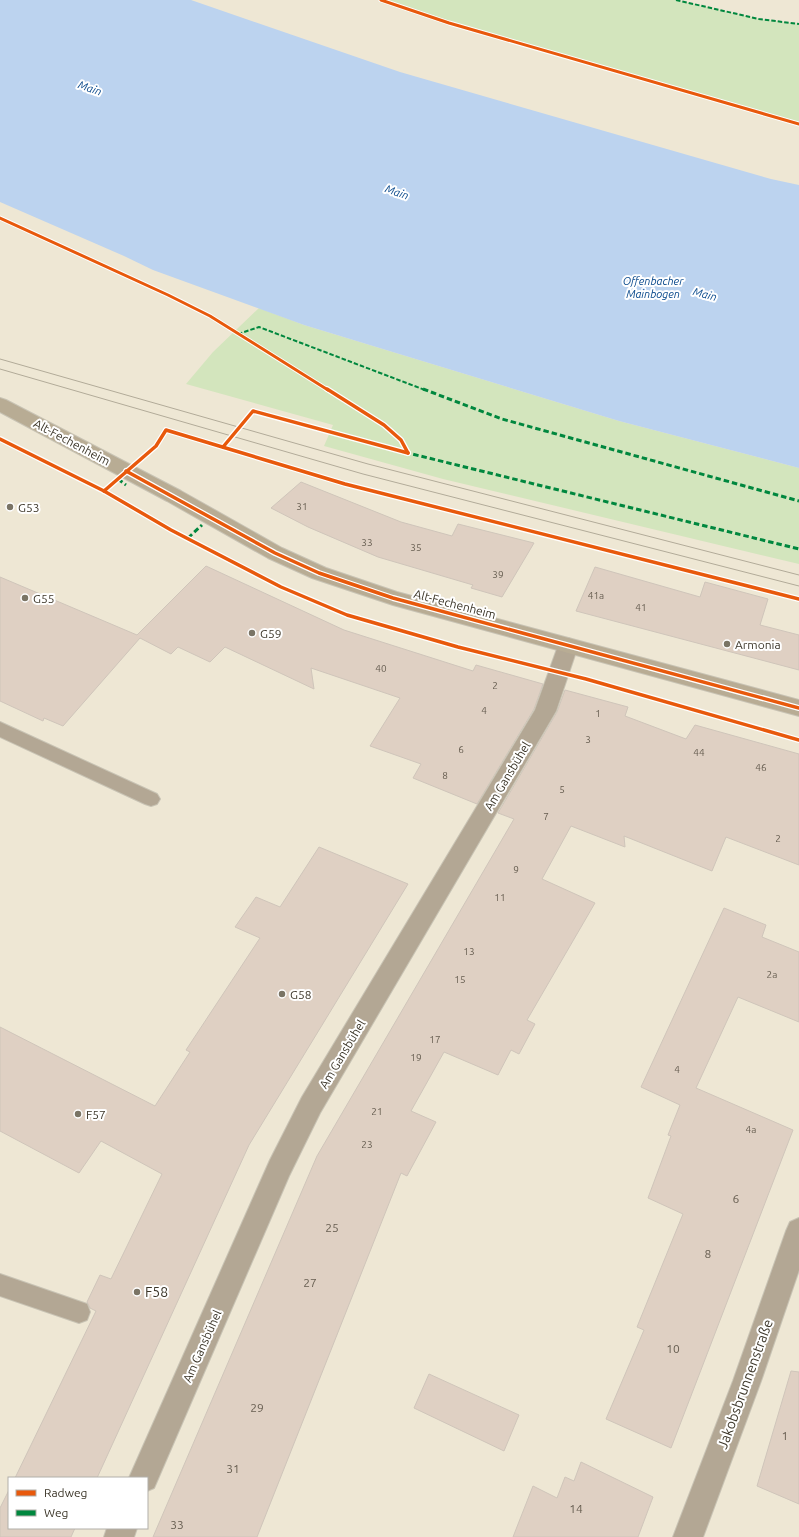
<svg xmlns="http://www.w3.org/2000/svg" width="799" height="1537" font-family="Ubuntu,sans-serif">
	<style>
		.green { fill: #d3e5bd }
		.water { fill: #bcd3ef }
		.building { fill: #dfd0c3; stroke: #cfc5ba }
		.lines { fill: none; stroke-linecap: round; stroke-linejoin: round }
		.lane-casing { stroke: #c8c3b4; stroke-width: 2 }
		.street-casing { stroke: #c8c3b4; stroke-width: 2 }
		.secondary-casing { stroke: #c8c3b4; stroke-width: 2 }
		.lane { fill: #b3a794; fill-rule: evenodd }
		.street { fill: #b3a794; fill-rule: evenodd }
		.secondary { fill: #b8ac94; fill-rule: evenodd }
		.tram { stroke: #b2ab99; stroke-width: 1 }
		.quiet-far1 { stroke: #00873e; stroke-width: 2; stroke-dasharray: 4.5 2; stroke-linecap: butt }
		.quiet { stroke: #00873e; stroke-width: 3; stroke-dasharray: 5.5 3; stroke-linecap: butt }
		.cycleway-far1-casing { stroke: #fff; stroke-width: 5 }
		.cycleway-casing { stroke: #fff; stroke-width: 6 }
		.cycleway-far1 { stroke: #e8590c; stroke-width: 3 }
		.cycleway { stroke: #e8590c; stroke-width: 3.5 }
		.poi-dot { fill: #7a7465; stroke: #fff; stroke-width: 1.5 }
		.labels { text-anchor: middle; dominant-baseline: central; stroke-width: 4; stroke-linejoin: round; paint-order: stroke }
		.number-label { font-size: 10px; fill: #665d50 }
		.far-water-label { font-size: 11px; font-style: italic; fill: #08488b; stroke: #fff }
		.street-label { font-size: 12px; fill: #3c3629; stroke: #fff }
		.poi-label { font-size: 12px; fill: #3c3629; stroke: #fff; text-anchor: start }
		.near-number-label { font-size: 12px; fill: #665d50 }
		.near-poi-label { font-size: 14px; fill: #3c3629; stroke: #fff; text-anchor: start }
		.near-street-label { font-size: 14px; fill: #3c3629; stroke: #fff }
	</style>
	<rect width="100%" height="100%" fill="#eee7d4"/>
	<g class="green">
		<path d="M 381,0 L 676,0 L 759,19 L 799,24 L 799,124 L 449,23 Z"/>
		<path d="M 259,308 L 304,325 L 619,421 L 799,468 L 799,564 L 443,479 L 324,446 L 333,425 L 186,384 L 213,352 Z"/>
	</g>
	<path class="water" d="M 0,0 L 191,0 L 400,72 L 771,179 L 799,185 L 799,468 L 619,421 L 304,325 L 153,270 L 124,256 L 0,202 Z"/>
	<g class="building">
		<path d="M 301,482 L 401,522 L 452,536 L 458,524 L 534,543 L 502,597 L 471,588 L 473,585 L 378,557 L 308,527 L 271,508 Z"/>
		<path d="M 206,566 L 344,630 L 473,671 L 476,665 L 543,684 L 534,709 L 477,804 L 413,778 L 421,764 L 370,746 L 400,698 L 311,668 L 314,689 L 225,647 L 210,662 L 178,647 L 171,654 L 140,638 L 63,726 L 44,718 L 43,721 L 0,701 L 0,577 L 137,635 Z"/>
		<path d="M 595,567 L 700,597 L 705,582 L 768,599 L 760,625 L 799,635 L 799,670 L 576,611 Z"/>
		<path d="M 565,690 L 628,707 L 625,716 L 686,739 L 695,725 L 799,754 L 799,865 L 726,837 L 712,871 L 624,836 L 625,847 L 571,826 L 542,879 L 595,903 L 527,1020 L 535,1024 L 519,1054 L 511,1050 L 498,1075 L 444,1052 L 411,1111 L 436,1122 L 407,1176 L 401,1173 L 257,1537 L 153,1537 L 317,1156 L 514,819 L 498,813 L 557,712 Z"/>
		<path d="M 319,847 L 408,884 L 249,1145 L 97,1478 L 15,1478 L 96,1311 L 90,1308 L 87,1302 L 100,1275 L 111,1279 L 162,1174 L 101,1141 L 79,1173 L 0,1131 L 0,1027 L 155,1106 L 190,1052 L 186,1050 L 260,938 L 235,927 L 256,897 L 280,907 Z"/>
		<path d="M 724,908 L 766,925 L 762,937 L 799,952 L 799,1022 L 738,997 L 696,1088 L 793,1130 L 671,1448 L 606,1419 L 644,1330 L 637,1327 L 683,1214 L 648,1198 L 671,1136 L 668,1135 L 680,1105 L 641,1087 Z"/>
		<path d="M 791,1371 L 799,1372 L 799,1504 L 757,1486 Z"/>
		<path d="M 429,1374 L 519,1415 L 504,1451 L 414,1408 Z"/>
		<path d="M 581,1462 L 653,1497 L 638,1537 L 513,1537 L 533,1486 L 557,1498 L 565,1477 L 574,1481 Z"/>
		<path d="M 9,1490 L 9,1528 L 75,1528 L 71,1537 L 0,1537 L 0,1508 Z"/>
	</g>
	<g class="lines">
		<g class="lane-casing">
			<g id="lane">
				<path d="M 0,722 L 157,794 L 160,799 L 157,804 L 151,806 L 145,804 L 0,737 Z"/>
				<path d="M 0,1274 L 87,1304 L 90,1312 L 87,1320 L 79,1323 L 0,1296 Z"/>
			</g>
		</g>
		<g class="street-casing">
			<g id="street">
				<path d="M 568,638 L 575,641 L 578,646 L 556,711 L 320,1113 L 289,1176 L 154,1488 L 147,1491 L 147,1478 L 129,1478 L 270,1160 L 302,1097 L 535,710 L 558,646 L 561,641 Z"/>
				<path d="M 799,1218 L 799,1270 L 761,1381 L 703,1537 L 673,1537 L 733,1381 L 786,1231 L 790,1222 Z"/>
				<path d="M 107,1528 L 137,1528 L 134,1537 L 104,1537 Z"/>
			</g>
		</g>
		<g class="secondary-casing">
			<path id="secondary" d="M 0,398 L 6,400 L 181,491 L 282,548 L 326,568 L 397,592 L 799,700 L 799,716 L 393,605 L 312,578 L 268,558 L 167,501 L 0,412 Z"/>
		</g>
		<use href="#lane" class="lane"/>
		<use href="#street" class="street"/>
		<use href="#secondary" class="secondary"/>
		<g class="tram">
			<path d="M 0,359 L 368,464 L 799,575"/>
			<path d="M 0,369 L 363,474 L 799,586"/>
		</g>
		<g class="quiet-far1">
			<path d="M 676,0 L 759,19 L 799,24"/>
			<path d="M 238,334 L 259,327 L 425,390"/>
		</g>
		<g class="quiet">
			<path d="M 423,389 L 502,419 L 799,501"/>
			<path d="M 407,450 L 408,453 L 799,549"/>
			<path d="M 118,479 L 126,485"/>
			<path d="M 188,538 L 202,525"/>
		</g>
		<g class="cycleway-far1-casing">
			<g id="cycleway-far1">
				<path d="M 381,0 L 449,23 L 799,124"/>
				<path d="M 0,218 L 168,295 L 210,316 L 328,390"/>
			</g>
		</g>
		<g class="cycleway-casing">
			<g id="cycleway">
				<path d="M 327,389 L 384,425 L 401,440 L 408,453"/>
				<path d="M 0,439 L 104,491 L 171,530 L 281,587 L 347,615 L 458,647 L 586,679 L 799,740"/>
				<path d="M 223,447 L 253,411 L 408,453"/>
				<path d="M 126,471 L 275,553 L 319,573 L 393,598 L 799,708"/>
				<path d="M 104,491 L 156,446 L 166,430 L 345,484 L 799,599"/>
			</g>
		</g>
		<use href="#cycleway-far1" class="cycleway-far1"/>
		<use href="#cycleway" class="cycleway"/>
	</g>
	<g class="poi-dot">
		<circle cx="10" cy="507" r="4"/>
		<circle cx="25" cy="598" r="4"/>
		<circle cx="252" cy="633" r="4"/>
		<circle cx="727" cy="644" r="4"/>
		<circle cx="282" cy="994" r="4"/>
		<circle cx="78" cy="1114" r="4"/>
		<circle cx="137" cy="1292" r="4"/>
	</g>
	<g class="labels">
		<g class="number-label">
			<text x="302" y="506">31</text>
			<text x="367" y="542">33</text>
			<text x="416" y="547">35</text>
			<text x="498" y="574">39</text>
			<text x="596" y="595">41a</text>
			<text x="641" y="607">41</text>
			<text x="381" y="668">40</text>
			<text x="495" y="685">2</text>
			<text x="484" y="710">4</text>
			<text x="598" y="713">1</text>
			<text x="588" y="739">3</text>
			<text x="461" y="749">6</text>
			<text x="699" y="752">44</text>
			<text x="761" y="767">46</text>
			<text x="445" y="775">8</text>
			<text x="562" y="789">5</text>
			<text x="546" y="816">7</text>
			<text x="778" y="838">2</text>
			<text x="516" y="869">9</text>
			<text x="500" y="897">11</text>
			<text x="469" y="951">13</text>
			<text x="772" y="974">2a</text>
			<text x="460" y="979">15</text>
			<text x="435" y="1039">17</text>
			<text x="416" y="1057">19</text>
			<text x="677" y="1069">4</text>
			<text x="377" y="1111">21</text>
			<text x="751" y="1129">4a</text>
			<text x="367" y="1144">23</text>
		</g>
		<g class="far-water-label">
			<text transform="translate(90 88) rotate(19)">Main</text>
			<text transform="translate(397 192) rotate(19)">Main</text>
			<text x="653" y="281">Offenbacher<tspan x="653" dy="13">Mainbogen</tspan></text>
			<text transform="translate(705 294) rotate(15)">Main</text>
		</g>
		<g class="street-label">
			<text transform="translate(72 442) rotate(28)">Alt-Fechenheim</text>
			<text transform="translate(455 604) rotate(15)">Alt-Fechenheim</text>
			<text transform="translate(507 776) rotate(-59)">Am Gansbühel</text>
			<text transform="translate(342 1054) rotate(-59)">Am Gansbühel</text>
			<text transform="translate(202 1346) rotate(-66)">Am Gansbühel</text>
		</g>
		<g class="poi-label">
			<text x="18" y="507">G53</text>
			<text x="33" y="598">G55</text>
			<text x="260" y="633">G59</text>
			<text x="735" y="644">Armonia</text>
			<text x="290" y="994">G58</text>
			<text x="86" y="1114">F57</text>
		</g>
		<g class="near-number-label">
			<text x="736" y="1198">6</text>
			<text x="332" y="1227">25</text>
			<text x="708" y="1253">8</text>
			<text x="310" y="1282">27</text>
			<text x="673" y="1348">10</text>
			<text x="257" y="1407">29</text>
			<text x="785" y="1435">1</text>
			<text x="233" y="1468">31</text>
			<text x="576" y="1508">14</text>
			<text x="177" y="1524">33</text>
		</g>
		<g class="near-poi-label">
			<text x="145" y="1292">F58</text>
		</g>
		<g class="near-street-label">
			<text transform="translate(745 1384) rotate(-70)">Jakobsbrunnenstraße</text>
		</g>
	</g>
	<rect x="8" y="1477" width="140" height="52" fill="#ffffff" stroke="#b1afa9"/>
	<rect x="16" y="1490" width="20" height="6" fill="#e8590c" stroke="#b1afa9"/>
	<text x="44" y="1497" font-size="12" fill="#3c3629">Radweg</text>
	<rect x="16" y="1510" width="20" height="6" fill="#00873e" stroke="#b1afa9"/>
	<text x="44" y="1517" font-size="12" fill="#3c3629">Weg</text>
</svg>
